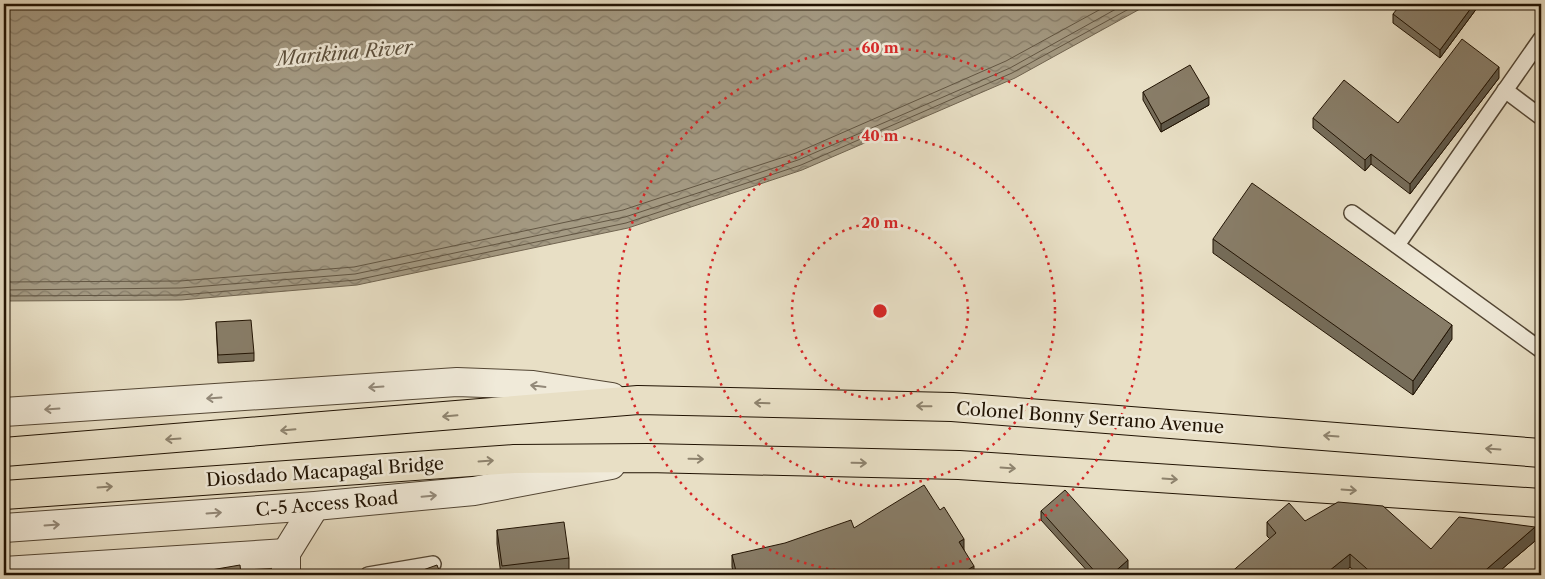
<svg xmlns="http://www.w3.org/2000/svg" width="1545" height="579" font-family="'Libre Caslon Text',serif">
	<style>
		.water { fill: url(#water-waves); stroke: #706450 }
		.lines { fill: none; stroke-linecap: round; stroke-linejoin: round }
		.shore { stroke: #625643; stroke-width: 1 }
		.service-casing { stroke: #534634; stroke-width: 18 }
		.minor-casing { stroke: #534634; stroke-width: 30 }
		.tertiary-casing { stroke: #534634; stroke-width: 30 }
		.primary-casing { stroke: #211303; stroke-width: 30 }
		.service { stroke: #f0ead9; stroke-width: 15 }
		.minor { stroke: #f0ead9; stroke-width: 28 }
		.tertiary { stroke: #f0ead9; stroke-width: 28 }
		.primary { stroke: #e8dfc5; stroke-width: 28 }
		.wall { fill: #756c59; stroke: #211303 }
		.shaded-wall { fill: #5f5849; stroke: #211303 }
		.building { fill: #887d68; stroke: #211303 }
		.oneway { stroke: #938979 }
		.oneway2 { stroke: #8e836e }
		.ring { fill: none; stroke: #d62828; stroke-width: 2.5; stroke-dasharray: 2.5 5 }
		.labels { text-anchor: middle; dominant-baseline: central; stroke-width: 5; stroke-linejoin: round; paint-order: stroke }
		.street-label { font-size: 18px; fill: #211303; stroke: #f0ead9 }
		.water-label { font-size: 19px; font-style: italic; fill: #5c503d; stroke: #f0ead9 }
		.centre { fill: #d62828; stroke: #f0ead9; stroke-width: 2.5 }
		.ring-label { font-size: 15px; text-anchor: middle; font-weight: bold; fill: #d62828; stroke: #f0ead9; stroke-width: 5; stroke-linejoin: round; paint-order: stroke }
	</style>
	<defs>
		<pattern id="water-waves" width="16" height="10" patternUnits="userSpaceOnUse" patternTransform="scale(1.25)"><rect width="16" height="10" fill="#a49a83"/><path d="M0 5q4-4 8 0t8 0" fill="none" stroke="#857c69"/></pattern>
	</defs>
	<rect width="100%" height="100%" fill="#e8dfc5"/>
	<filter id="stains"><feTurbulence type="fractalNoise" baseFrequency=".004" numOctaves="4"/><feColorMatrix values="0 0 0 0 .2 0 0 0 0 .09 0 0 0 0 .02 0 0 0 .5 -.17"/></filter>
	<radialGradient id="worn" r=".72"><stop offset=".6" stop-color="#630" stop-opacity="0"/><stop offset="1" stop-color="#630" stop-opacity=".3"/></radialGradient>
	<path class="water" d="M 4,4 L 1149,4 L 1015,78 L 802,170 L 628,228 L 357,285 L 181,300 L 4,301 Z"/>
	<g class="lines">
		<g class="shore">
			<path d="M 4,282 L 180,281 L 354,267 L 623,210 L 796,153 L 1006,61 L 1110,4"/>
			<path d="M 4,290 L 181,288 L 355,274 L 625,217 L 798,160 L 1010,68 L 1125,4"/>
			<path d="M 4,296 L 181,295 L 356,280 L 626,223 L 801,165 L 1012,73 L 1138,4"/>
		</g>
		<g class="service-casing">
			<g id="service">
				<path d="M 1505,90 L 1541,117"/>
				<path d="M 1352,213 L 1541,350"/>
				<path d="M 1397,245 L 1541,39"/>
				<path d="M 368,575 L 433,564"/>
			</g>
		</g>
		<g class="minor-casing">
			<g id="minor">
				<path d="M 4,571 L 286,553"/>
				<path d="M 286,575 L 286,553 L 315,506"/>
			</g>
		</g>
		<g class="tertiary-casing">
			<g id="tertiary">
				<path d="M 4,412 L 457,382 L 533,385 L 612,397"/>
				<path d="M 4,528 L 315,506 L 474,491 L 611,465"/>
			</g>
		</g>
		<g class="primary-casing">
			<g id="primary">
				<path d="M 4,452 L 638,400 L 952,407 L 1541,453"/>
				<path d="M 4,495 L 514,459 L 647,458 L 959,465 L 1541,503"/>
			</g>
		</g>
		<use href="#service" class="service"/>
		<use href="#minor" class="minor"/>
		<use href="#tertiary" class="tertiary"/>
		<use href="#primary" class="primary"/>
	</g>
	<g class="wall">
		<path d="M 1480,4 L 1440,58 L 1393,23 L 1393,14 Z"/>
		<path d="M 1499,78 L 1410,194 L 1371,164 L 1365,171 L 1313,128 L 1313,118 L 1398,123 Z"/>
		<path d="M 1143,92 L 1209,105 L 1161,132 L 1143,100 Z"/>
		<path d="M 1213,239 L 1452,339 L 1413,395 L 1213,253 Z"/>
		<path d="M 216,322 L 254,353 L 254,361 L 218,363 Z"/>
		<path d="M 1041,511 L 1128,569 L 1120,575 L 1091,575 L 1041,520 Z"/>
		<path d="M 1305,521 L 1431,549 L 1535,541 L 1495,575 L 1359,575 L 1350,567 L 1270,539 L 1267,536 L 1267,522 Z"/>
		<path d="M 497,530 L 569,558 L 569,572 L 540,575 L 501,575 L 497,544 Z"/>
		<path d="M 964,550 L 974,575 L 734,575 L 732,567 L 732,555 Z"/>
	</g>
	<g class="shaded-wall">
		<path d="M 1474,4 L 1480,4 L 1440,58 L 1440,50 Z"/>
		<path d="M 1499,67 L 1499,78 L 1410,194 L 1410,184 Z"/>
		<path d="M 1209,97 L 1209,105 L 1161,132 L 1161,124 Z"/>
		<path d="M 1371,154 L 1371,164 L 1365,171 L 1365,160 Z"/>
		<path d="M 1452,325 L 1452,339 L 1413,395 L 1413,381 Z"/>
		<path d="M 1535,527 L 1535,541 L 1495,575 L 1480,575 Z"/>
		<path d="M 964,539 L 964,550 L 959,542 Z"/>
		<path d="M 1350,554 L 1350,567 L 1341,575 L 1324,575 Z"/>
		<path d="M 1128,560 L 1128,569 L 1120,575 L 1111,575 Z"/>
		<path d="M 974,566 L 974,575 L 959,575 Z"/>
	</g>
	<g class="building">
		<path d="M 1401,4 L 1474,4 L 1440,50 L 1393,14 Z"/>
		<path d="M 1462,39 L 1499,67 L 1410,184 L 1371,154 L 1365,160 L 1313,118 L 1344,80 L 1398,123 Z"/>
		<path d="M 1190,65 L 1209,97 L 1161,124 L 1143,92 Z"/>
		<path d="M 1252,183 L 1452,325 L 1413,381 L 1213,239 Z"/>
		<path d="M 251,320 L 254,353 L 218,355 L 216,322 Z"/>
		<path d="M 924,485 L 940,510 L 944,507 L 964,539 L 959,542 L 974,566 L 959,575 L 737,575 L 732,555 L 785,543 L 851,520 L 854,528 Z"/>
		<path d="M 1065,490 L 1128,560 L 1111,575 L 1098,575 L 1041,511 Z"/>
		<path d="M 1338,502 L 1383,506 L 1431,549 L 1459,517 L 1535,527 L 1480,575 L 1374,575 L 1350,554 L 1324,575 L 1228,575 L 1276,533 L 1267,522 L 1289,503 L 1305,521 Z"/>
		<path d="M 564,522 L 569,558 L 502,566 L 497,530 Z"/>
		<path d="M 240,565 L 241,574 L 271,570 L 272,575 L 182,575 Z"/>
		<path d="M 437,565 L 441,575 L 409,575 Z"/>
		<path d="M 1202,571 L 1206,575 L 1197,575 Z"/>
		<path d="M 118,573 L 118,575 L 76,575 Z"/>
	</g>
	<defs><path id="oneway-shaft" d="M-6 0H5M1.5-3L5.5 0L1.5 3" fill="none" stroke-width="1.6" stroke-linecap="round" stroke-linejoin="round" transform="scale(1.25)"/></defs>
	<g class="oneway">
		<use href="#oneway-shaft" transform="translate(538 386) rotate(-173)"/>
		<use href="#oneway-shaft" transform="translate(376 387) rotate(176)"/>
		<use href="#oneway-shaft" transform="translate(214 398) rotate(176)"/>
		<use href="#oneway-shaft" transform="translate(52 409) rotate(176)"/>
		<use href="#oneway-shaft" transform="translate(429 496) rotate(-5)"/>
		<use href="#oneway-shaft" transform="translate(214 513) rotate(-4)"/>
		<use href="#oneway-shaft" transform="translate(52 525) rotate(-4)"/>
	</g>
	<g class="oneway2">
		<use href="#oneway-shaft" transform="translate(762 403) rotate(-179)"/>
		<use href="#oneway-shaft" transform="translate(924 406) rotate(-179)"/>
		<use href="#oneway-shaft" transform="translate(450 416) rotate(175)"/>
		<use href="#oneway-shaft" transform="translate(288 430) rotate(175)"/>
		<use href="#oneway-shaft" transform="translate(1331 436) rotate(-176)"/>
		<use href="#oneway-shaft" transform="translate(173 439) rotate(176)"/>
		<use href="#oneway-shaft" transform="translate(1493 449) rotate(-176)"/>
		<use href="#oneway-shaft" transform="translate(696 459) rotate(1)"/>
		<use href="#oneway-shaft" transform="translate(486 461) rotate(-4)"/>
		<use href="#oneway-shaft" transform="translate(859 463) rotate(1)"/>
		<use href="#oneway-shaft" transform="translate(1008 468) rotate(4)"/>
		<use href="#oneway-shaft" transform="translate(1170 479) rotate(4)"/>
		<use href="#oneway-shaft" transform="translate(105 487) rotate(-4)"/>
		<use href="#oneway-shaft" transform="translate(1349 490) rotate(4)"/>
	</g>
	<g class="ring">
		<circle cx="880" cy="311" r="88"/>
		<circle cx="880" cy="311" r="175"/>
		<circle cx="880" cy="311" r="263"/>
	</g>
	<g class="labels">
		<g class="street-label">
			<text transform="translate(1090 418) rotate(4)">Colonel Bonny Serrano Avenue</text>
			<text transform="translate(325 472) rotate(-4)">Diosdado Macapagal Bridge</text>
			<text transform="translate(327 504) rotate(-5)">C-5 Access Road</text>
		</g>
		<g class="water-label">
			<text transform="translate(345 53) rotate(-5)">Marikina River</text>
		</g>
	</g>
	<circle cx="880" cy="311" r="8" class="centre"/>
	<g class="ring-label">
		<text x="880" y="53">60 m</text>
		<text x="880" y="141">40 m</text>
		<text x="880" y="228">20 m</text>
	</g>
	<rect width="1545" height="579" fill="none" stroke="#e8dfc5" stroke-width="20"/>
	<rect x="5" y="5" width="1535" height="569" fill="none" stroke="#211303" stroke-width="2.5"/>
	<rect x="10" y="10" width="1525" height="559" fill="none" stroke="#211303"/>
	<rect width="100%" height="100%" filter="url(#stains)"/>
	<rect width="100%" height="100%" fill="url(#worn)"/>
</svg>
